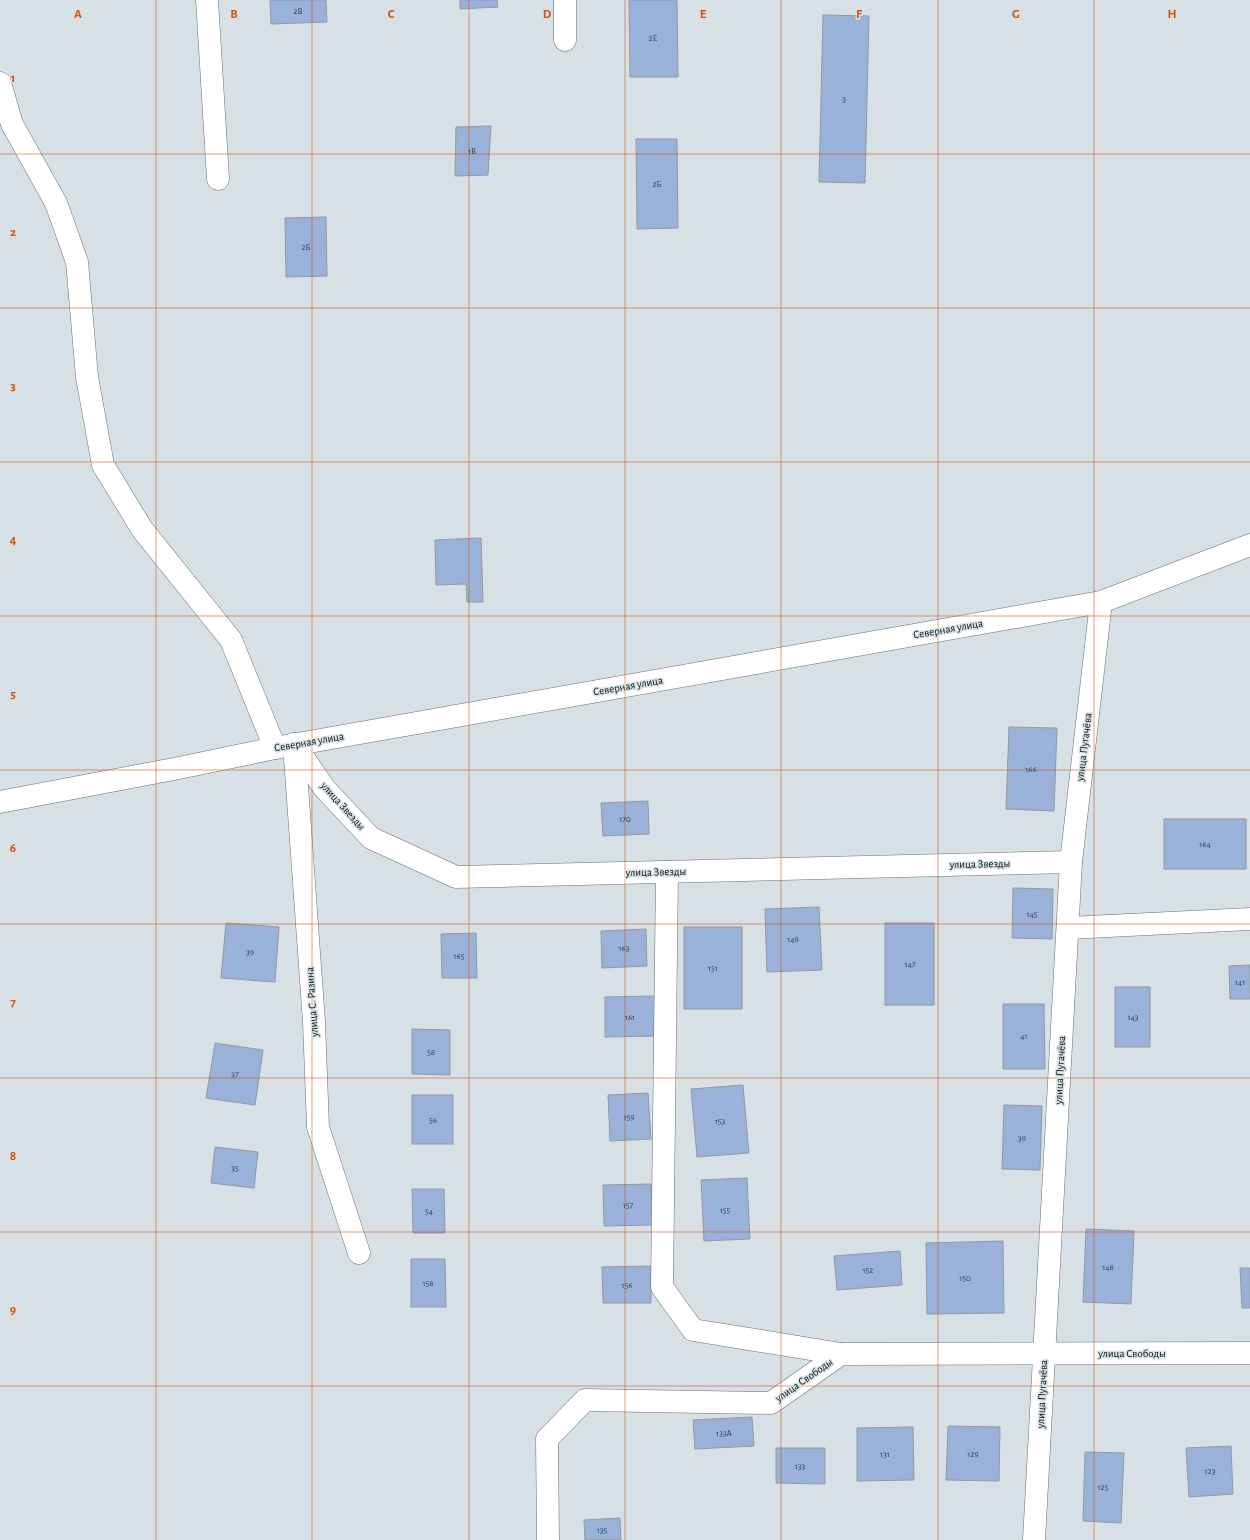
<svg xmlns="http://www.w3.org/2000/svg" width="1250" height="1540" font-family="'Alegreya Sans',sans-serif">
	<style>
		.building { fill: #9ab2da; stroke: #9498a0 }
		.lines { fill: none; stroke-linecap: round; stroke-linejoin: round }
		.minor-casing { stroke: #667074; stroke-width: 23 }
		.minor { stroke: #fff; stroke-width: 22 }
		.grid { fill: none; stroke: #d2520d; stroke-width: 1; stroke-opacity: 0.55 }
		.labels { text-anchor: middle; dominant-baseline: central; stroke-width: 3; stroke-linejoin: round; paint-order: stroke }
		.number-label { font-size: 9px; fill: #323c46 }
		.street-label { font-size: 11px; fill: #101415; stroke: #d6e0e5 }
		.grid-label { font-size: 13px; text-anchor: middle; font-weight: bold; fill: #d2520d; stroke: #d6e0e5; stroke-width: 3; stroke-linejoin: round; paint-order: stroke }
	</style>
	<rect width="100%" height="100%" fill="#d6e0e5"/>
	<g class="building">
		<path d="M 270,0 L 326,0 L 327,22 L 271,24 Z"/>
		<path d="M 460,0 L 497,0 L 498,7 L 460,9 Z"/>
		<path d="M 629,0 L 677,0 L 678,77 L 630,77 Z"/>
		<path d="M 823,15 L 869,16 L 865,183 L 819,182 Z"/>
		<path d="M 491,126 L 488,175 L 455,176 L 456,127 Z"/>
		<path d="M 636,139 L 677,139 L 678,228 L 637,229 Z"/>
		<path d="M 326,217 L 327,276 L 286,277 L 285,218 Z"/>
		<path d="M 481,538 L 483,602 L 467,602 L 466,584 L 436,585 L 435,540 Z"/>
		<path d="M 1009,727 L 1057,728 L 1054,811 L 1006,809 Z"/>
		<path d="M 648,801 L 649,834 L 603,836 L 601,803 Z"/>
		<rect x="1164" y="819" width="82" height="50"/>
		<path d="M 1013,888 L 1053,889 L 1052,939 L 1012,938 Z"/>
		<path d="M 819,907 L 822,970 L 767,972 L 765,909 Z"/>
		<path d="M 226,923 L 279,927 L 275,982 L 221,978 Z"/>
		<rect x="885" y="923" width="49" height="82"/>
		<rect x="684" y="927" width="58" height="82"/>
		<path d="M 646,929 L 647,966 L 602,968 L 601,931 Z"/>
		<path d="M 476,933 L 477,978 L 442,978 L 441,934 Z"/>
		<path d="M 1250,965 L 1250,999 L 1230,999 L 1229,966 Z"/>
		<rect x="1115" y="987" width="35" height="60"/>
		<path d="M 655,996 L 656,1036 L 605,1037 L 605,997 Z"/>
		<path d="M 1003,1004 L 1044,1004 L 1045,1069 L 1003,1069 Z"/>
		<path d="M 412,1029 L 450,1030 L 450,1075 L 412,1074 Z"/>
		<path d="M 215,1043 L 263,1050 L 255,1105 L 206,1098 Z"/>
		<path d="M 743,1085 L 749,1153 L 697,1157 L 691,1089 Z"/>
		<path d="M 648,1093 L 651,1139 L 610,1141 L 608,1095 Z"/>
		<rect x="412" y="1095" width="41" height="49"/>
		<path d="M 1004,1105 L 1042,1106 L 1040,1170 L 1002,1169 Z"/>
		<path d="M 215,1147 L 258,1152 L 254,1188 L 211,1183 Z"/>
		<path d="M 747,1178 L 750,1239 L 704,1241 L 701,1180 Z"/>
		<path d="M 651,1184 L 653,1225 L 604,1226 L 603,1185 Z"/>
		<path d="M 412,1189 L 444,1189 L 445,1233 L 413,1233 Z"/>
		<path d="M 1086,1229 L 1134,1231 L 1131,1304 L 1083,1302 Z"/>
		<path d="M 1003,1241 L 1004,1313 L 927,1314 L 926,1243 Z"/>
		<path d="M 900,1251 L 902,1285 L 837,1290 L 834,1256 Z"/>
		<path d="M 411,1259 L 445,1259 L 446,1307 L 411,1307 Z"/>
		<path d="M 651,1266 L 651,1303 L 603,1303 L 602,1267 Z"/>
		<path d="M 1240,1268 L 1250,1268 L 1250,1308 L 1242,1308 Z"/>
		<path d="M 752,1417 L 754,1446 L 695,1449 L 693,1420 Z"/>
		<path d="M 948,1426 L 1000,1427 L 999,1481 L 946,1480 Z"/>
		<path d="M 913,1427 L 914,1480 L 857,1481 L 857,1428 Z"/>
		<path d="M 1231,1446 L 1233,1494 L 1189,1497 L 1186,1448 Z"/>
		<path d="M 776,1448 L 825,1448 L 825,1484 L 776,1483 Z"/>
		<path d="M 1085,1452 L 1124,1453 L 1121,1523 L 1083,1521 Z"/>
		<path d="M 620,1518 L 621,1540 L 585,1540 L 584,1520 Z"/>
	</g>
	<g class="lines">
		<g class="minor-casing">
			<g id="minor">
				<path d="M 207,0 L 218,179"/>
				<path d="M 565,40 L 565,0"/>
				<path d="M 0,83 L 12,124 L 56,203 L 77,262 L 87,377 L 103,465 L 142,529 L 231,640 L 275,748"/>
				<path d="M 294,744 L 325,789 L 371,838 L 456,877 L 1071,862"/>
				<path d="M 294,744 L 314,1022 L 318,1127 L 359,1253"/>
				<path d="M 0,802 L 179,768 L 275,748 L 1101,602 L 1250,545"/>
				<path d="M 667,872 L 662,1287 L 693,1330 L 841,1354"/>
				<path d="M 1068,928 L 1250,919"/>
				<path d="M 548,1540 L 547,1439 L 585,1400 L 771,1403 L 841,1354 L 1250,1353"/>
				<path d="M 1034,1540 L 1071,862 L 1101,602"/>
			</g>
		</g>
		<use href="#minor" class="minor"/>
	</g>
	<path class="grid" d="M 156,0 L 156,1540M 312,0 L 312,1540M 469,0 L 469,1540M 625,0 L 625,1540M 781,0 L 781,1540M 938,0 L 938,1540M 1094,0 L 1094,1540M 0,154 L 1250,154M 0,308 L 1250,308M 0,462 L 1250,462M 0,616 L 1250,616M 0,770 L 1250,770M 0,924 L 1250,924M 0,1078 L 1250,1078M 0,1232 L 1250,1232M 0,1386 L 1250,1386"/>
	<g class="labels">
		<g class="number-label">
			<text x="298" y="11">2В</text>
			<text x="653" y="38">2Е</text>
			<text x="844" y="99">3</text>
			<text x="472" y="151">1В</text>
			<text x="657" y="184">2Б</text>
			<text x="306" y="247">2Б</text>
			<text x="1031" y="769">166</text>
			<text x="625" y="819">170</text>
			<text x="1205" y="844">164</text>
			<text x="1032" y="914">145</text>
			<text x="793" y="939">149</text>
			<text x="624" y="948">163</text>
			<text x="250" y="952">39</text>
			<text x="459" y="956">165</text>
			<text x="910" y="964">147</text>
			<text x="713" y="968">151</text>
			<text x="1240" y="982">141</text>
			<text x="630" y="1017">161</text>
			<text x="1133" y="1017">143</text>
			<text x="1024" y="1036">41</text>
			<text x="431" y="1052">58</text>
			<text x="235" y="1074">37</text>
			<text x="629" y="1117">159</text>
			<text x="433" y="1120">56</text>
			<text x="720" y="1121">153</text>
			<text x="1022" y="1138">39</text>
			<text x="235" y="1168">35</text>
			<text x="628" y="1205">157</text>
			<text x="725" y="1210">155</text>
			<text x="429" y="1211">54</text>
			<text x="1108" y="1267">148</text>
			<text x="868" y="1270">152</text>
			<text x="965" y="1278">150</text>
			<text x="428" y="1283">158</text>
			<text x="627" y="1285">156</text>
			<text x="724" y="1433">133А</text>
			<text x="885" y="1454">131</text>
			<text x="973" y="1454">129</text>
			<text x="800" y="1466">133</text>
			<text x="1210" y="1471">123</text>
			<text x="1103" y="1487">125</text>
			<text x="602" y="1530">135</text>
		</g>
		<g class="street-label">
			<text transform="translate(948 629) rotate(-10)">Северная улица</text>
			<text transform="translate(628 686) rotate(-10)">Северная улица</text>
			<text transform="translate(309 742) rotate(-10)">Северная улица</text>
			<text transform="translate(1084 747) rotate(-83)">улица Пугачёва</text>
			<text transform="translate(343 806) rotate(48)">улица Звезды</text>
			<text transform="translate(980 864) rotate(-1)">улица Звезды</text>
			<text transform="translate(656 872) rotate(-1)">улица Звезды</text>
			<text transform="translate(312 1002) rotate(-94)">улица С. Разина</text>
			<text transform="translate(1060 1070) rotate(-87)">улица Пугачёва</text>
			<text x="1132" y="1353">улица Свободы</text>
			<text transform="translate(804 1380) rotate(-35)">улица Свободы</text>
			<text transform="translate(1042 1394) rotate(-87)">улица Пугачёва</text>
		</g>
	</g>
	<g class="grid-label">
		<text x="78" y="18">A</text>
		<text x="234" y="18">B</text>
		<text x="391" y="18">C</text>
		<text x="547" y="18">D</text>
		<text x="703" y="18">E</text>
		<text x="859" y="18">F</text>
		<text x="1016" y="18">G</text>
		<text x="1172" y="18">H</text>
		<text x="13" y="82">1</text>
		<text x="13" y="236">2</text>
		<text x="13" y="390">3</text>
		<text x="13" y="544">4</text>
		<text x="13" y="698">5</text>
		<text x="13" y="852">6</text>
		<text x="13" y="1006">7</text>
		<text x="13" y="1160">8</text>
		<text x="13" y="1314">9</text>
	</g>
</svg>
